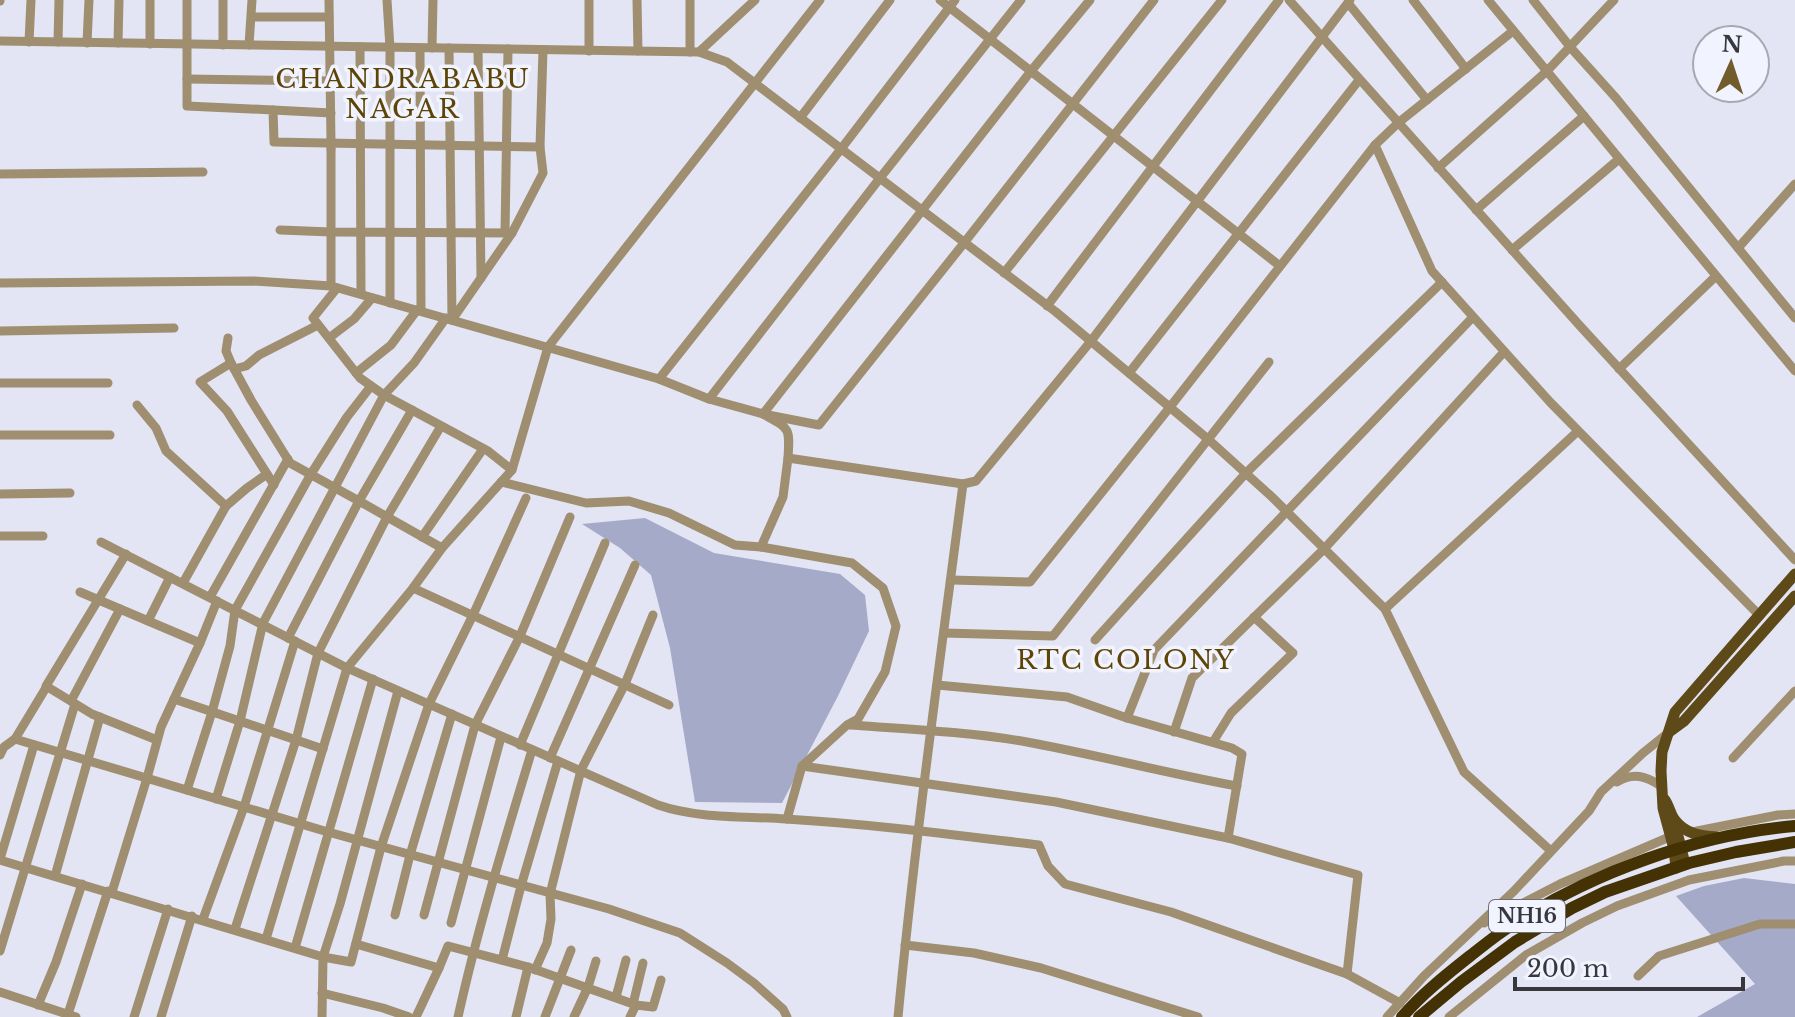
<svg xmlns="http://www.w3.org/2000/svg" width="1795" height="1017" font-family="'Libre Baskerville',serif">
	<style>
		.water { fill: #a6aac9 }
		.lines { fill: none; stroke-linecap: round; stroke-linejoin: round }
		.minor { stroke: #9f8f70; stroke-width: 9 }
		.major { stroke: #5e4918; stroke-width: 11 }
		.highway { stroke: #443205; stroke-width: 12 }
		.minor-bridge { stroke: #9f8f70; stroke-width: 9 }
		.labels { text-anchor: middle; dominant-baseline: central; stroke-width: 7; stroke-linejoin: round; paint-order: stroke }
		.shield { fill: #f1f3fe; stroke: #6f6f77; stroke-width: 2 }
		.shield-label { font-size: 20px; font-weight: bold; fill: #37373d }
		.quarter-label { font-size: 26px; letter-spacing: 2px; fill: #5e4507; stroke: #f1f3fe }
	</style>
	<rect width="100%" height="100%" fill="#e3e5f4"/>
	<g class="water">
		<path d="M 645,518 L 714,553 L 840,574 L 865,595 L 869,631 L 838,696 L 782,803 L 695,802 L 670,648 L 651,575 L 620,548 L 582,524 Z"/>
		<path d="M 1744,878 L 1795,884 L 1795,1017 L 1697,1017 L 1755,984 L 1676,896 L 1704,886 Z"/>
	</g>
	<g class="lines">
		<g class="minor">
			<path d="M 150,0 L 150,44"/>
			<path d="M 187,0 L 187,106 L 273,110 L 274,142 L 540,147"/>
			<path d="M 329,0 L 331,142"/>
			<path d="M 387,0 L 390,48 L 390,303"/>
			<path d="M 589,0 L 589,51"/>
			<path d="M 637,0 L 638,51"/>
			<path d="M 690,0 L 690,52"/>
			<path d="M 940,0 L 1280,266"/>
			<path d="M 1090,0 L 1031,71 L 763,414 C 790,429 790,427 788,458 L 963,484 L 976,481 L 1091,341 L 1350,0"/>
			<path d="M 1289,0 L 1581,327 L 1795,560"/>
			<path d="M 1413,0 L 1466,69"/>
			<path d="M 1488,0 L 1795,371"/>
			<path d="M 1533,0 L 1571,48 L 1616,98 L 1795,318"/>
			<path d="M 0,1 L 0,0"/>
			<path d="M 1348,3 L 1427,100"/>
			<path d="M 252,17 L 329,17"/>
			<path d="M 1513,31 L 1398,123 L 1375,145 L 1432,271 L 1550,402 L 1759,615"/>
			<path d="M 0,41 L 699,52 L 727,62 L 1056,312 L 1209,440 L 1272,497 L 1385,609 L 1464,772 L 1551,851"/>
			<path d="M 29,42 L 31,0"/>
			<path d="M 58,42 L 59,0"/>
			<path d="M 87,43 L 89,0"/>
			<path d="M 118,43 L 119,0"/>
			<path d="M 223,45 L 223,0"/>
			<path d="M 249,45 L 252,0"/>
			<path d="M 360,47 L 361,294"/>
			<path d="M 420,48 L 421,311"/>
			<path d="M 432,48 L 433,0"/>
			<path d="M 449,48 L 452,320"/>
			<path d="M 478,49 L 481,278"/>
			<path d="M 699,52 L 755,0"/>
			<path d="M 187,79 L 331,81"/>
			<path d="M 273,110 L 331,113"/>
			<path d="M 800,118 L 890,0"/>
			<path d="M 331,149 L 331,286 L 659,379 L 709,399 L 763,414 L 819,425 L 964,243 L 1154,0"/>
			<path d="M 1438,168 L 1547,71 L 1614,0"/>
			<path d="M 0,174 L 203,172"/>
			<path d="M 1476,210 L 1584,116"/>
			<path d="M 280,230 L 331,232 L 512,233"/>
			<path d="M 505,233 L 508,49"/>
			<path d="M 1738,248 L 1795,184"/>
			<path d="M 1512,250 L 1619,159"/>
			<path d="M 1004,273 L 1222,0"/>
			<path d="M 0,283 L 254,281 L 331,286"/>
			<path d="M 1047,306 L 1279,0"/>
			<path d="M 452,320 L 512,233 L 543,173 L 540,147 L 543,50"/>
			<path d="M 0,331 L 174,328"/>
			<path d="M 228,338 L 226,351 L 231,363 L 251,400 L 290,463 L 359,501 L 412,410"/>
			<path d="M 329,338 L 354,319 L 372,298"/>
			<path d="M 231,363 L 200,382 L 227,411 L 274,485"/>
			<path d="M 234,369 L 246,366 L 259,355 L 318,325"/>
			<path d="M 1619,369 L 1716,276"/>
			<path d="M 356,373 L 391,345 L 417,310"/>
			<path d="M 1129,373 L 1359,80"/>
			<path d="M 659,379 L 841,149 L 955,0"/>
			<path d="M 0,383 L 108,383"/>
			<path d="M 709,399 L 880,178 L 1021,0"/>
			<path d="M 137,405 L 156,428 L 166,451 L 226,506 L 247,488 L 267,474"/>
			<path d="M 0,435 L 110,435"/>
			<path d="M 512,470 L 548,347 L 820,0"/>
			<path d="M 501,482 L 586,503 L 629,501 L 669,513 L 735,545 L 761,547"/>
			<path d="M 0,494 L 70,493"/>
			<path d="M 0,536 L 43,536"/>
			<path d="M 422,537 L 483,449"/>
			<path d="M 101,542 L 347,668 L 658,805 C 699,819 744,816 786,819 C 871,824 955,835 1039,845 L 1048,866 L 1065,884 L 1171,912 L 1347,974 L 1400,1003"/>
			<path d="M 126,554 L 46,686 L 92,714 L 157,740"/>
			<path d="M 951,580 L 1030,582 L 1170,407 L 1375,145"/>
			<path d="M 183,583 L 226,506"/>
			<path d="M 413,588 L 669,705"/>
			<path d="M 80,592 L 200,643 L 161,727 L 147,778 L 112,892"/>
			<path d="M 210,597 L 288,459"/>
			<path d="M 1385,609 L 1578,431"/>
			<path d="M 148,621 L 170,577"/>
			<path d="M 944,633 L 1053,636 L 1269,362"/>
			<path d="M 288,638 L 359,501 L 442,548"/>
			<path d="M 1095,640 L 1246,473 L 1442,282"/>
			<path d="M 200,643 L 217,601"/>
			<path d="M 937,685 L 1067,697 L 1127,718 L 1232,748 L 1242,754 L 1228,838"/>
			<path d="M 398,691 L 340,904 L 323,957 L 351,962 L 381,847 L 429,704 L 473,615 L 526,498"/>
			<path d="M 174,699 L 323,749"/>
			<path d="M 71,701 L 120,609"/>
			<path d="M 1127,718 L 1154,650 L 1472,318"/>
			<path d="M 850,725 C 907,729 971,732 1027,742 C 1097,755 1166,773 1237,786"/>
			<path d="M 1174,732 L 1192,678 L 1324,549 L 1504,352"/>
			<path d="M 15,739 L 47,686"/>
			<path d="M 1213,742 L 1231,713 L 1293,653 L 1254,617"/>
			<path d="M 520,745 L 605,543"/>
			<path d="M 0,755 L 4,747 L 15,739 L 328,832 L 609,909 L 680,933 L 727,963 L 754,983 L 783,1009 L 787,1017"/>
			<path d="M 550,758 L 635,565"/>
			<path d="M 1733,758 L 1795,691"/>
			<path d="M 802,766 L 1056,802 L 1228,838 L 1358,875 L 1347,974"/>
			<path d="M 1617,782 C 1633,772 1646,776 1661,786"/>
			<path d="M 187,790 L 212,712 L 230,646 L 235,610 L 311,474 L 347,417 L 371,386"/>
			<path d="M 216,799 L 240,721 L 263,623 L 384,395 L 414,363 L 446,318"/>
			<path d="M 787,819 L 802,766 L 847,725 L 858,719 L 885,672 L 896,626 L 883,588 L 852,563 L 761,547 L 783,497 L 788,458"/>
			<path d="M 1692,832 L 1778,815 L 1795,814"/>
			<path d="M 0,859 L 34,745"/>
			<path d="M 0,860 L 323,957 L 322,1017"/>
			<path d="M 55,876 L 100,717"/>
			<path d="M 395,915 L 410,855 L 452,714"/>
			<path d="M 424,915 L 475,725 L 520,636 L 570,517"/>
			<path d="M 203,919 L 244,807 L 295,641"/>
			<path d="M 451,923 L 501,737"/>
			<path d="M 1484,923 L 1560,884 L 1674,835"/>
			<path d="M 235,929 L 296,740 L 318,653 L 387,517 L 441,426"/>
			<path d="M 266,939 L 347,668 L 413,588 L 442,548 L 512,470 L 488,451 L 384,395 L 360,378 L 313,318 L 337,288"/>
			<path d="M 356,944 L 439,968 L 448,946 L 528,967 L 636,1005 L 653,1007 L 661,980"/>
			<path d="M 905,945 L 974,953 L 1041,968 L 1198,1017"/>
			<path d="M 295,948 L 373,679"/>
			<path d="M 0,951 L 75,704"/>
			<path d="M 502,960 L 521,886 L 558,761"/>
			<path d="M 535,970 L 547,943 L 551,919 L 550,894 L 581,770 L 625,684 L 653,615"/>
			<path d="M 1638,976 L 1659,956 L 1760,924 L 1795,924"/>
			<path d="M 0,992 L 76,1017"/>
			<path d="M 322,993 L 383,1008 L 409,1017"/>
			<path d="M 616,997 L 626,960"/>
			<path d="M 633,1004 L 643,963"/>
			<path d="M 38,1005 L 56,962 L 82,884"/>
			<path d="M 68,1014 L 108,891"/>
			<path d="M 134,1017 L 168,909"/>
			<path d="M 161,1017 L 192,916"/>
			<path d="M 416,1017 L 439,968"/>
			<path d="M 458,1017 C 478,927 505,839 532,750"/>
			<path d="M 516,1017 L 528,967"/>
			<path d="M 545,1017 L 571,950"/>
			<path d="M 574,1017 L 588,987 L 596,961"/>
			<path d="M 630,1017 L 636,1005"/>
			<path d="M 898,1017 C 915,839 940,661 963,484"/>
			<path d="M 1387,1017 L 1424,976 L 1514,891 L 1589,811 L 1601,792 L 1643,753 L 1668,733"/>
			<path d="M 1449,1017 L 1526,955 L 1582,923 L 1617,906 L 1689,880 L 1784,861 L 1795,861"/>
		</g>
		<g class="major">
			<path d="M 1669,732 L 1684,721 L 1795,596"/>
			<path d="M 1665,800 C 1669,806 1670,813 1674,819 C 1685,834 1700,836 1717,837"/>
			<path d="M 1675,824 L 1685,864"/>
			<path d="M 1676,868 L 1674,849 L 1663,808 L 1661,771 L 1662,752 L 1675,712 L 1795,574"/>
		</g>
		<g class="highway">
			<path d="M 1402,1017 C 1422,994 1446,975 1470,956 C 1483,946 1496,935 1509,927 C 1592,872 1696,835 1795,826"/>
			<path d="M 1419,1017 L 1461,982 L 1515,942 L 1572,908 L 1605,892 L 1689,863 L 1736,852 L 1795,842"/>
		</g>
		<path class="minor-bridge" d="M 331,142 L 331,149"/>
	</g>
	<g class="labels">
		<rect class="shield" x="1489" y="900" width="76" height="32" rx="6"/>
		<g class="shield-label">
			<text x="1527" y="916">NH16</text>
		</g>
		<g class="quarter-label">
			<text x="403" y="79">CHANDRABABU<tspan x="403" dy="30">NAGAR</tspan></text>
			<text x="1126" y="660">RTC COLONY</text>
		</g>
	</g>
	<g transform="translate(1731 64) rotate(3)"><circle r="38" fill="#f1f3fe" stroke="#a7a8b1" stroke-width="2"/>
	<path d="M0-6L14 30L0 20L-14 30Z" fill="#725c2b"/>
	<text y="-12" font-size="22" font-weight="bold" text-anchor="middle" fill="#37373d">N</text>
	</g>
	<path d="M1515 977v12h228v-12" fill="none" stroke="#37373d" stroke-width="4"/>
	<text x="1527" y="977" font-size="24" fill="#37373d" stroke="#f1f3fe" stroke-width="6" paint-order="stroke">200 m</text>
</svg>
